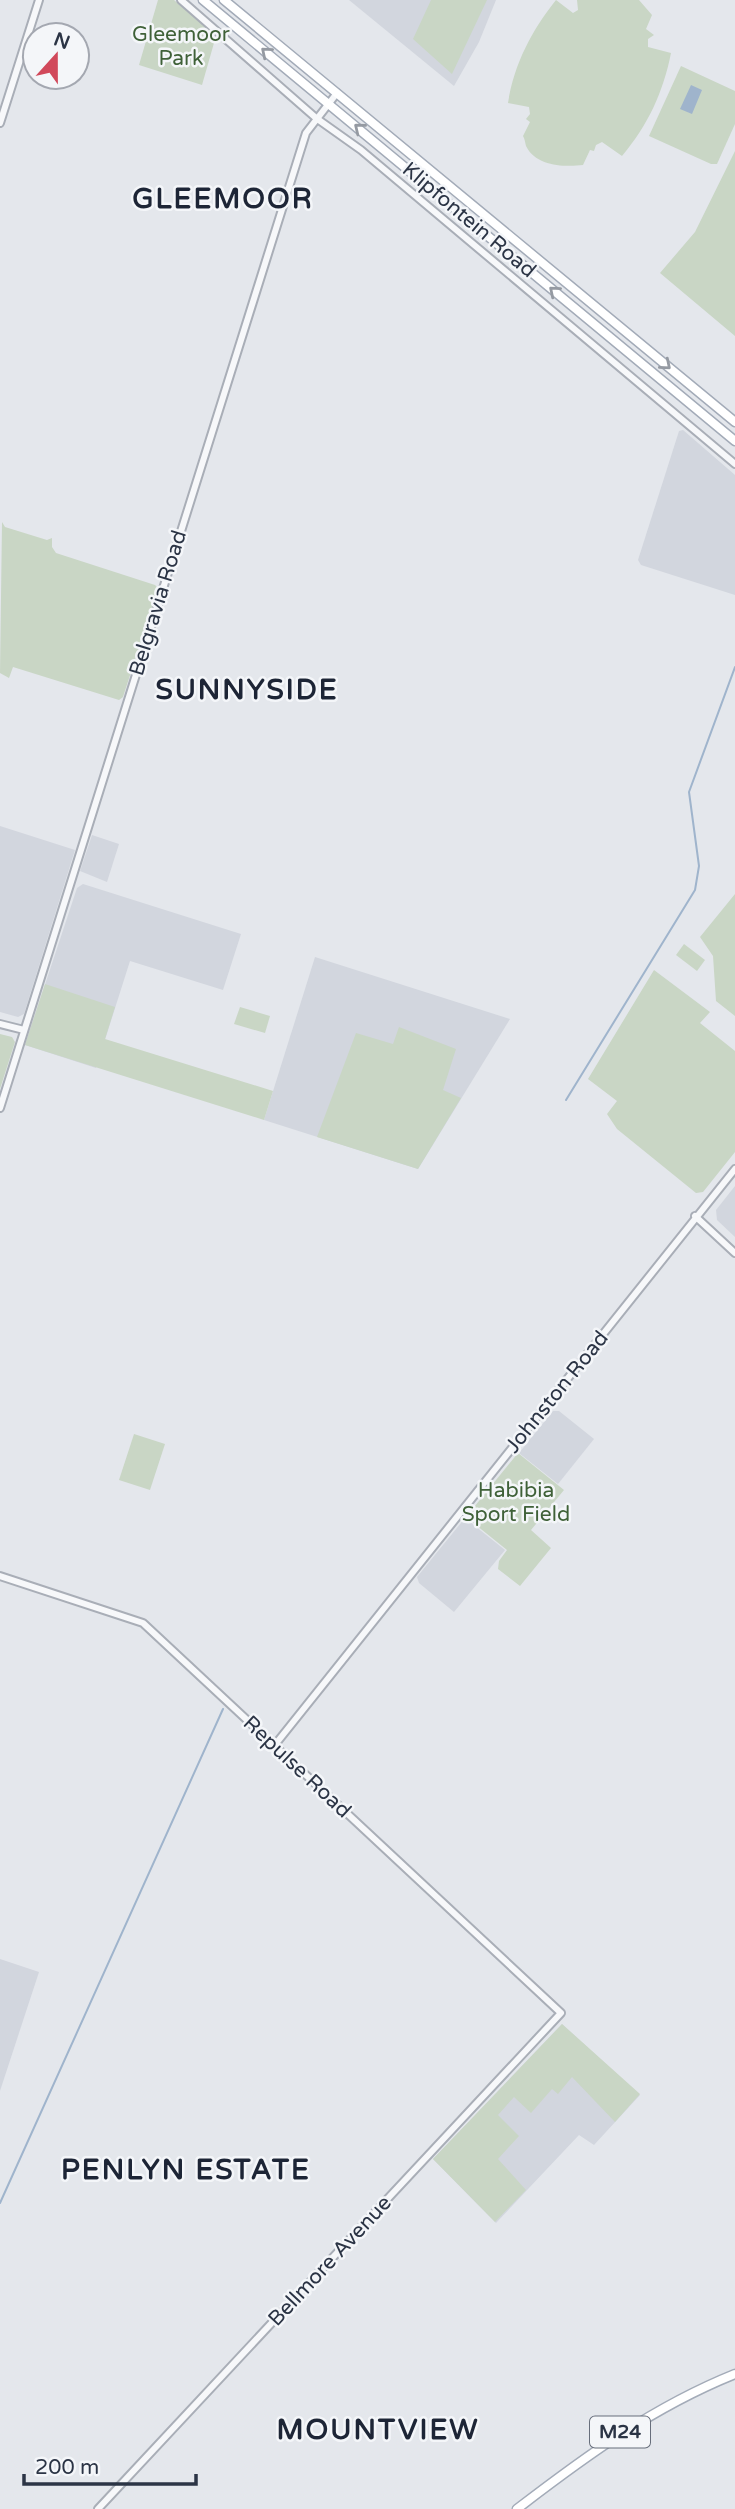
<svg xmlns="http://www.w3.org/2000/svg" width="735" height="2509" font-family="'Varela Round',sans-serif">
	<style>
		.built { fill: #d2d6de }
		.green { fill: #c9d6c5 }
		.water { fill: #9fb4cc }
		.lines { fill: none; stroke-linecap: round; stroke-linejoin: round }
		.stream { stroke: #9fb4cc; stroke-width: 2 }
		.minor-casing { stroke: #a9aeb7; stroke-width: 10 }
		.major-casing { stroke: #a3abb8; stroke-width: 11 }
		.minor { stroke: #f7f8fa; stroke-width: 6 }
		.major { stroke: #fff; stroke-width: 8 }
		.oneway { stroke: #959aa2 }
		.labels { text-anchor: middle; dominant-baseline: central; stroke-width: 5; stroke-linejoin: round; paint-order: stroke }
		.shield { fill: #f4f6f9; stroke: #676e7b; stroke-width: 2 }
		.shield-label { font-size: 19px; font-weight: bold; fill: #2b3445 }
		.park-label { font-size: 21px; fill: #3f6138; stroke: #f4f6f9 }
		.street-label { font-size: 21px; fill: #2b3445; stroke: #f4f6f9 }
		.district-label { font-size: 28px; font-weight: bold; letter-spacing: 2px; fill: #1d2536; stroke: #f4f6f9 }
	</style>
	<rect width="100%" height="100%" fill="#e4e7ec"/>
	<g class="built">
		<path d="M 349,0 L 496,0 L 479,42 L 454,86 Z"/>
		<path d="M 683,430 L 735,475 L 735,595 L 641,565 L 638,560 L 679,431 Z"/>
		<path d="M 0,826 L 75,850 L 24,1014 L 18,1017 L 0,1012 Z"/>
		<path d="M 92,835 L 119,844 L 107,882 L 80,871 Z"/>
		<path d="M 83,884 L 241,934 L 223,990 L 130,961 L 96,1068 L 25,1045 L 77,888 Z"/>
		<path d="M 315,957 L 510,1019 L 418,1169 L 264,1120 Z"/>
		<path d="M 735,1186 L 735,1237 L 717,1220 L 716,1210 Z"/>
		<path d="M 553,1411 L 559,1411 L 594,1439 L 558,1484 L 519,1453 Z"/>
		<path d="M 465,1518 L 505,1550 L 454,1612 L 419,1583 L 417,1577 Z"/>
		<path d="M 0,1959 L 39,1972 L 0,2091 Z"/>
		<path d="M 562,2024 L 640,2095 L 594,2145 L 579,2135 L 496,2223 L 433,2159 Z"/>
	</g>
	<g class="green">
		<path d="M 158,0 L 174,0 L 216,36 L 202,85 L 139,65 Z"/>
		<path d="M 431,0 L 487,0 L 452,74 L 413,39 Z"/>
		<path d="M 556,0 L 573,13 L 578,10 L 577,0 L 639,0 L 652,15 L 646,29 L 654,35 L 648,39 L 648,47 L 671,53 C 663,93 648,125 622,156 L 602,142 L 596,145 L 594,151 L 590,150 L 583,165 C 566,167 536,167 526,146 C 525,143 525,139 523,136 L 530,122 L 526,119 L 530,114 L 529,107 L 508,103 C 514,64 532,30 556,0 Z"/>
		<path d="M 681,66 L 735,91 L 735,124 L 717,164 L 711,164 L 649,136 Z"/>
		<path d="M 735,151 L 735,336 L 660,273 L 695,232 Z"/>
		<path d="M 2,522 L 5,527 L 47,540 L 52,538 L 52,547 L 56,553 L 155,585 L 158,588 L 123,697 L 119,700 L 13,667 L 9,678 L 0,673 Z"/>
		<path d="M 735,894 L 735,1016 L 716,1001 L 713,956 L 700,937 Z"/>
		<path d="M 684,944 L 705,960 L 697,971 L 676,955 Z"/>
		<path d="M 654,970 L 710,1012 L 700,1023 L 735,1051 L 735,1152 L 703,1192 L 696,1193 L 617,1129 L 607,1114 L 617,1101 L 588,1079 Z"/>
		<path d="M 45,984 L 115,1007 L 105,1039 L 273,1091 L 264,1120 L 25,1045 Z"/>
		<path d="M 240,1007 L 270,1016 L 265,1033 L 234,1024 Z"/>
		<path d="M 399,1027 L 456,1049 L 443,1090 L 461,1098 L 418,1169 L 317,1137 L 356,1033 L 393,1044 Z"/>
		<path d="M 0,1034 L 12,1037 L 15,1042 L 0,1089 Z"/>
		<path d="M 134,1434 L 165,1444 L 150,1490 L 119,1480 Z"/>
		<path d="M 518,1453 L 564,1490 L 531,1530 L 551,1548 L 520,1586 L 498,1569 L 499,1561 L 507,1550 L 466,1517 Z"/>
		<path d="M 562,2024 L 640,2094 L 615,2122 L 572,2077 L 558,2094 L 552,2089 L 531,2113 L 514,2097 L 498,2115 L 519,2136 L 498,2159 L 526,2190 L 495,2222 L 433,2159 Z"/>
	</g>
	<path class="water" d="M 691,85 L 702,90 L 692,114 L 680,109 Z"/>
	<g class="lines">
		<g class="stream">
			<path d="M 566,1100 L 695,890 L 699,866 L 689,792 L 735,667"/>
			<path d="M 0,2203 L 223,1709"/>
		</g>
		<g class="minor-casing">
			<g id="minor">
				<path d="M 181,0 L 316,118 L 361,150 L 735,464"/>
				<path d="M 0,123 L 39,0"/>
				<path d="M 0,1024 L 24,1030"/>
				<path d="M 0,1108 L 306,133 L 337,93"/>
				<path d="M 695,1216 L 735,1253"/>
				<path d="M 0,1576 L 143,1623 L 561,2013 L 98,2509"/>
				<path d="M 274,1746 L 735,1169"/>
			</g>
		</g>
		<g class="major-casing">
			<g id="major">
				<path d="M 203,0 L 735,441"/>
				<path d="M 224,0 L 735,422"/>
				<path d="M 517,2509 C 586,2456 653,2407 735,2374"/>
			</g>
		</g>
		<use href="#minor" class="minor"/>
		<use href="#major" class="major"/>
	</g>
	<defs><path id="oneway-chevron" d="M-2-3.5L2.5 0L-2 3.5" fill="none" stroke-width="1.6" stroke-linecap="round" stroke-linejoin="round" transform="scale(1.75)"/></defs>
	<g class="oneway">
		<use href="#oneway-chevron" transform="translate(266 52) rotate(-140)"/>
		<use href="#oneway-chevron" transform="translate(359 128) rotate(-141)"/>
		<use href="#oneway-chevron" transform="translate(554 291) rotate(-140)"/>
		<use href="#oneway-chevron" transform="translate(666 365) rotate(40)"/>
	</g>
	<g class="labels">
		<rect class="shield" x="590" y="2416.5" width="60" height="31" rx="5"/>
		<g class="shield-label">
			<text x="620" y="2432">M24</text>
		</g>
		<g class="park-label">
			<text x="181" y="34">Gleemoor<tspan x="181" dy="24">Park</tspan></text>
			<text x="516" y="1490">Habibia<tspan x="516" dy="24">Sport Field</tspan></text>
		</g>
		<g class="street-label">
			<text transform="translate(469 220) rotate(40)">Klipfontein Road</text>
			<text transform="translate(158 603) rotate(-73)">Belgravia Road</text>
			<text transform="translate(557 1392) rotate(-51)">Johnston Road</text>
			<text transform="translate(297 1767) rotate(43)">Repulse Road</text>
			<text transform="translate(330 2261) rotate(-47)">Bellmore Avenue</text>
		</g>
		<g class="district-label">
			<text x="223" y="199">GLEEMOOR</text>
			<text x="247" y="690">SUNNYSIDE</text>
			<text x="186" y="2170">PENLYN ESTATE</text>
			<text x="378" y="2430">MOUNTVIEW</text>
		</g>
	</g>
	<g transform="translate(56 56) rotate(21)"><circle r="33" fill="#f4f6f9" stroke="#a4a8b1" stroke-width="2"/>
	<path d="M0-5L12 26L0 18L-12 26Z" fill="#d1495b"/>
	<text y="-10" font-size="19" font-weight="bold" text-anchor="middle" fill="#2b3445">N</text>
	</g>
	<path d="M24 2474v10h172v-10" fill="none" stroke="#2b3445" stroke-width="3.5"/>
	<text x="35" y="2474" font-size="21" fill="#2b3445" stroke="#f4f6f9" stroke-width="5" paint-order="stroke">200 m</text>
</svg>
